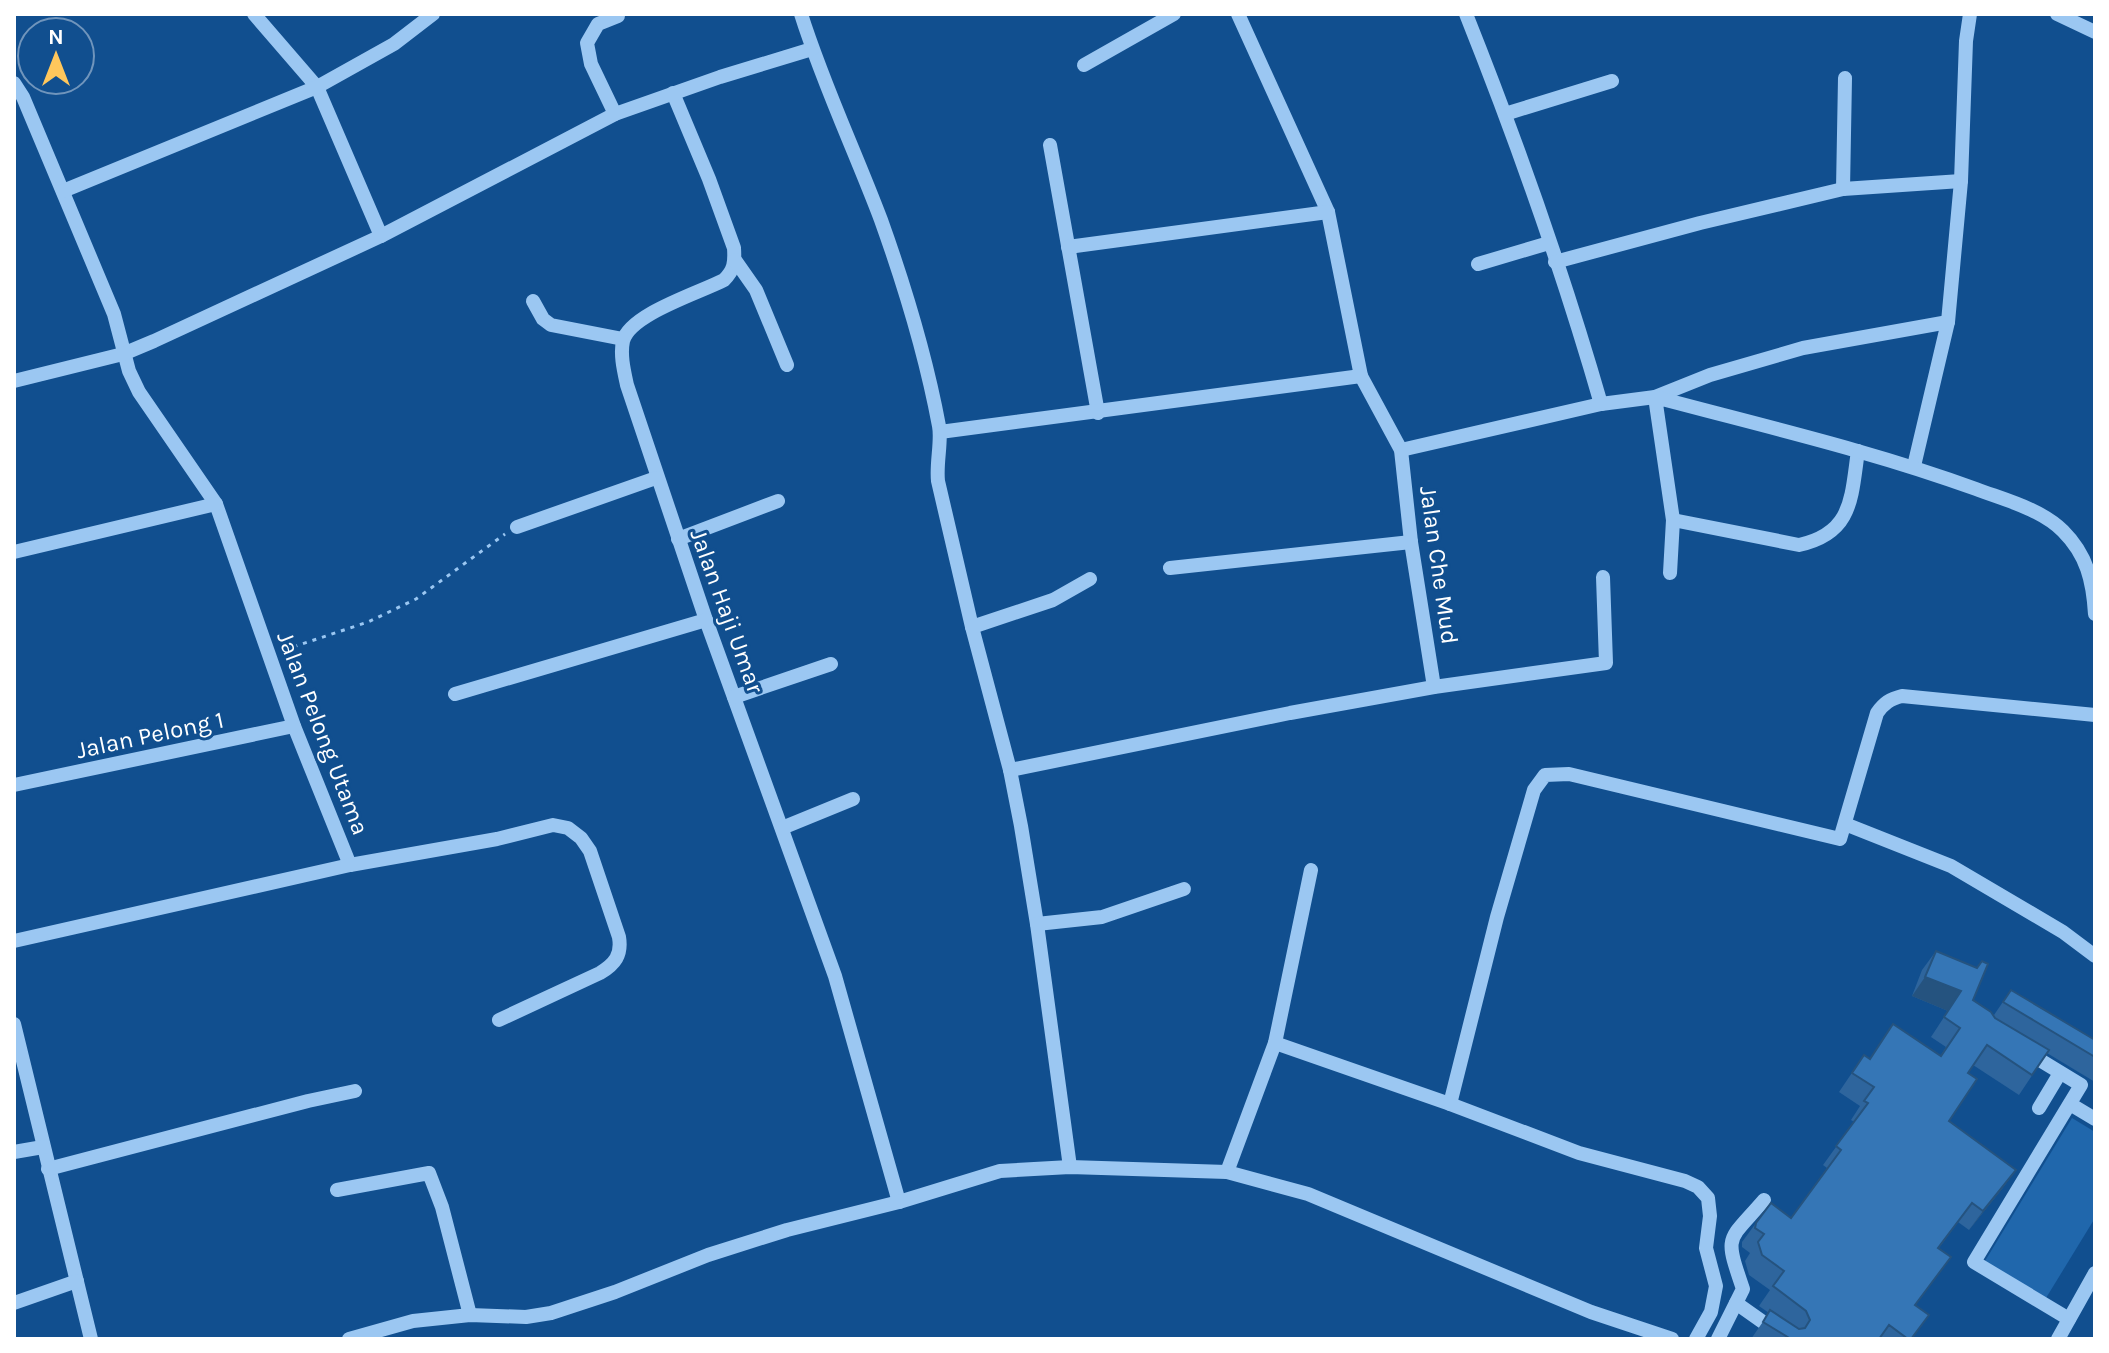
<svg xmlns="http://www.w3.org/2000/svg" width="2109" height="1353" font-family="Karla,sans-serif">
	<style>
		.green { fill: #2067ac }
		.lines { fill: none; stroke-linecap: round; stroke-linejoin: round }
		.path { stroke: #9bc7f2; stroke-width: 3; stroke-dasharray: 4 6; stroke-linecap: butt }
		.minor { stroke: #9bc7f2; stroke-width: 14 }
		.wall { fill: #2e659d }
		.shaded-wall { fill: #25537f }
		.building { fill: #3576b6; stroke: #25537f; stroke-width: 2 }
		.labels { text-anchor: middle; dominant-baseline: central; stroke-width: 6; stroke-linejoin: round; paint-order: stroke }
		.street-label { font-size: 24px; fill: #fff; stroke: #114f8f }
	</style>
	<rect width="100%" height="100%" fill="#114f8f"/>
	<path class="green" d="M 2072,1118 L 2095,1132 L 2095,1218 L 2046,1298 L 1985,1261 Z"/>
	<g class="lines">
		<path class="path" d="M 284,650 L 368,622 L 416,599 L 505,534"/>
		<g class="minor">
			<path d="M 254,14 L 317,87 L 381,236"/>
			<path d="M 801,14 C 823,84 855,151 881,220 C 905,287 926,356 939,426 C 942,441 936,463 938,481 L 972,627 L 1010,770 L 1021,826 L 1037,924 L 1070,1167"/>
			<path d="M 1238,14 L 1328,212 L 1361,376 L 1401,450 L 1411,542 L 1434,687"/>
			<path d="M 1466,14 C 1517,142 1563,272 1601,404"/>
			<path d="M 2057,14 L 2095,32"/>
			<path d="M 1084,65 L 1174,14"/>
			<path d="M 14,83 L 23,97 L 114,314 L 129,371 L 139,392 L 216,504 L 294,726 L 350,865"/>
			<path d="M 673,93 L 709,179 L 734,248 C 735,263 734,270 724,280 C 699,293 630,314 623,341 C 620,355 624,371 627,385 L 706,620 L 835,976 L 899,1202"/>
			<path d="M 615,114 L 591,64 L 587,43 L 598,24 L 618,16"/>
			<path d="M 1505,114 L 1612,81"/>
			<path d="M 1050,145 L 1098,413"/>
			<path d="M 1843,189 L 1845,78"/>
			<path d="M 63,191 L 317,87 L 394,44 L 433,14"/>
			<path d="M 1068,247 L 1328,212"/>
			<path d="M 735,260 L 756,290 L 787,365"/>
			<path d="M 1555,262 L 1700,223 L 1843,189 L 1961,181"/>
			<path d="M 1478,264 L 1549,243"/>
			<path d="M 533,301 L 543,319 L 551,325 L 623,339"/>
			<path d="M 14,381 L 123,354 L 154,341 L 381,236 L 615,114 L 720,77 L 812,49"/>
			<path d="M 940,432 L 1361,376"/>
			<path d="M 1401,450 L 1601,404 L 1655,397 L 1710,375 L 1803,348 L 1948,322"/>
			<path d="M 1914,466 L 1948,322 L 1961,181 L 1966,41 L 1970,14"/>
			<path d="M 1673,520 L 1799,545 C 1853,533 1851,498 1858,451"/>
			<path d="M 517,527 L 656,478"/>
			<path d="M 678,539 L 778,501"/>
			<path d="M 14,552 L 216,504"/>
			<path d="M 1170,568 L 1411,542"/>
			<path d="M 1670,573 L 1673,520 L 1655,397 C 1763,426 1872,451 1976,489 C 2005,500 2041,509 2063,531 C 2087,555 2093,581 2095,614"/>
			<path d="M 972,627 L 1053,600 L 1090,579"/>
			<path d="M 455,694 L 706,620"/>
			<path d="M 734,697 L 831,664"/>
			<path d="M 1010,770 L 1290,713 L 1434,687 L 1606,663 L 1603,577"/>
			<path d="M 14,785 L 294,726"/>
			<path d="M 1845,824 L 1951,866 L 2063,932 L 2095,956"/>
			<path d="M 782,828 L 853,799"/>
			<path d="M 1037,924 L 1102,917 L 1184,889"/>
			<path d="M 14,941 L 350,865 L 497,839 L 553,825 L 568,828 L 581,838 L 590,851 L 619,937 C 622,955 615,964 600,973 L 499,1020"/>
			<path d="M 14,1024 L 91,1339"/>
			<path d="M 1275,1043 L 1450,1104 L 1579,1153 L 1685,1181 L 1698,1187 L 1708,1198 L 1710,1216 L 1706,1248 L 1716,1286 L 1711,1312 L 1696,1339"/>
			<path d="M 2025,1051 L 2081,1085 L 1974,1262 L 2069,1319"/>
			<path d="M 1450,1104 L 1497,917 L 1534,790 L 1545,775 L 1569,774 L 1840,839 L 1877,713 C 1884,703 1890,699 1902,696 L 2095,715"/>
			<path d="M 2070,1104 L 2095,1119"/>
			<path d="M 2039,1108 L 2060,1073"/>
			<path d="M 14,1152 L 43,1147"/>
			<path d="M 48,1169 L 308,1101 L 355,1091"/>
			<path d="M 1227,1172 L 1275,1043 L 1311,870"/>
			<path d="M 337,1190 L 429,1173 L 442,1207 L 470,1315"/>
			<path d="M 14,1303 L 77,1281"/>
			<path d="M 1736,1303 L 1787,1339"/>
			<path d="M 349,1339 L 413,1321 L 470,1315 L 526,1317 L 551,1313 L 615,1292 L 708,1255 L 787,1230 L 899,1202 L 1000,1171 L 1070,1167 L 1227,1172 L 1308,1194 L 1591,1312 L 1672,1339"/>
			<path d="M 1718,1339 L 1743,1289 C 1724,1233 1727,1243 1764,1200"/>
			<path d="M 2058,1339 L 2095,1273"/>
		</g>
	</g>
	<path class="wall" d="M 1936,951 L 1973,1000 L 1994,1015 L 2011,990 L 2095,1040 L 2095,1082 L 2047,1053 L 2019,1095 L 1973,1065 L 1968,1073 L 1949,1121 L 2016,1170 L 2002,1189 L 1969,1230 L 1958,1222 L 1939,1248 L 1916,1305 L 1912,1339 L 1751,1339 L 1769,1313 L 1759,1306 L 1770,1290 L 1749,1275 L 1745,1261 L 1750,1253 L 1742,1247 L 1742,1242 L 1756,1223 L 1791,1218 L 1827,1168 L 1823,1165 L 1854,1122 L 1851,1120 L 1860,1106 L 1839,1092 L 1864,1055 L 1869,1059 L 1941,1055 L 1946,1047 L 1931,1037 L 1948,1011 L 1912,996 L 1922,970 Z"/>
	<g class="shaded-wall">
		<path d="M 1925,977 L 1961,991 L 1948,1011 L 1912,996 Z"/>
		<path d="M 2016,1170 L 2002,1189 L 1969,1230 L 1983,1211 Z"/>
	</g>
	<g class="building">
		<path d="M 1936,951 L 1977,968 L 1982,961 L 1988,964 L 1973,1000 L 1991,1012 L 1995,1018 L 2049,1050 L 2032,1075 L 1987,1045 L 1968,1073 L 1977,1079 L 1949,1121 L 2016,1170 L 1983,1211 L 1972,1203 L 1938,1248 L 1951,1257 L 1915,1305 L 1929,1315 L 1911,1339 L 1908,1339 L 1889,1325 L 1879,1339 L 1791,1339 L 1763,1322 L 1770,1310 L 1799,1329 L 1805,1328 L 1810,1320 L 1806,1311 L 1773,1286 L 1784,1271 L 1762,1255 L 1758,1242 L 1764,1234 L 1755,1228 L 1756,1223 L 1771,1203 L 1791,1218 L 1841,1150 L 1836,1146 L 1868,1103 L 1864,1101 L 1874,1087 L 1852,1073 L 1864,1055 L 1870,1059 L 1893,1024 L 1941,1056 L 1960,1028 L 1944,1017 L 1961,991 L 1925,977 Z"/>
		<path d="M 2011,990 L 2095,1040 L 2095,1057 L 2003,1002 Z"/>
	</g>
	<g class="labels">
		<g class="street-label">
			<text transform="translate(1439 565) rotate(82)">Jalan Che Mud</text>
			<text transform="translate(727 611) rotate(70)">Jalan Haji Umar</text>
			<text transform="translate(323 733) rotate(69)">Jalan Pelong Utama</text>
			<text transform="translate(150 735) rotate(-12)">Jalan Pelong 1</text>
		</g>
	</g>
	<rect width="2109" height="1353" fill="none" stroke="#ffffff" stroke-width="32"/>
	<g transform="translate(56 56)"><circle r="38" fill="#114f8f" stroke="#7095bc" stroke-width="2"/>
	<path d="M0-6L14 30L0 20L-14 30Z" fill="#ffc75c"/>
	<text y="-12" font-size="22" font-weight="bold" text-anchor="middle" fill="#ffffff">N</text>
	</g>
</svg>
